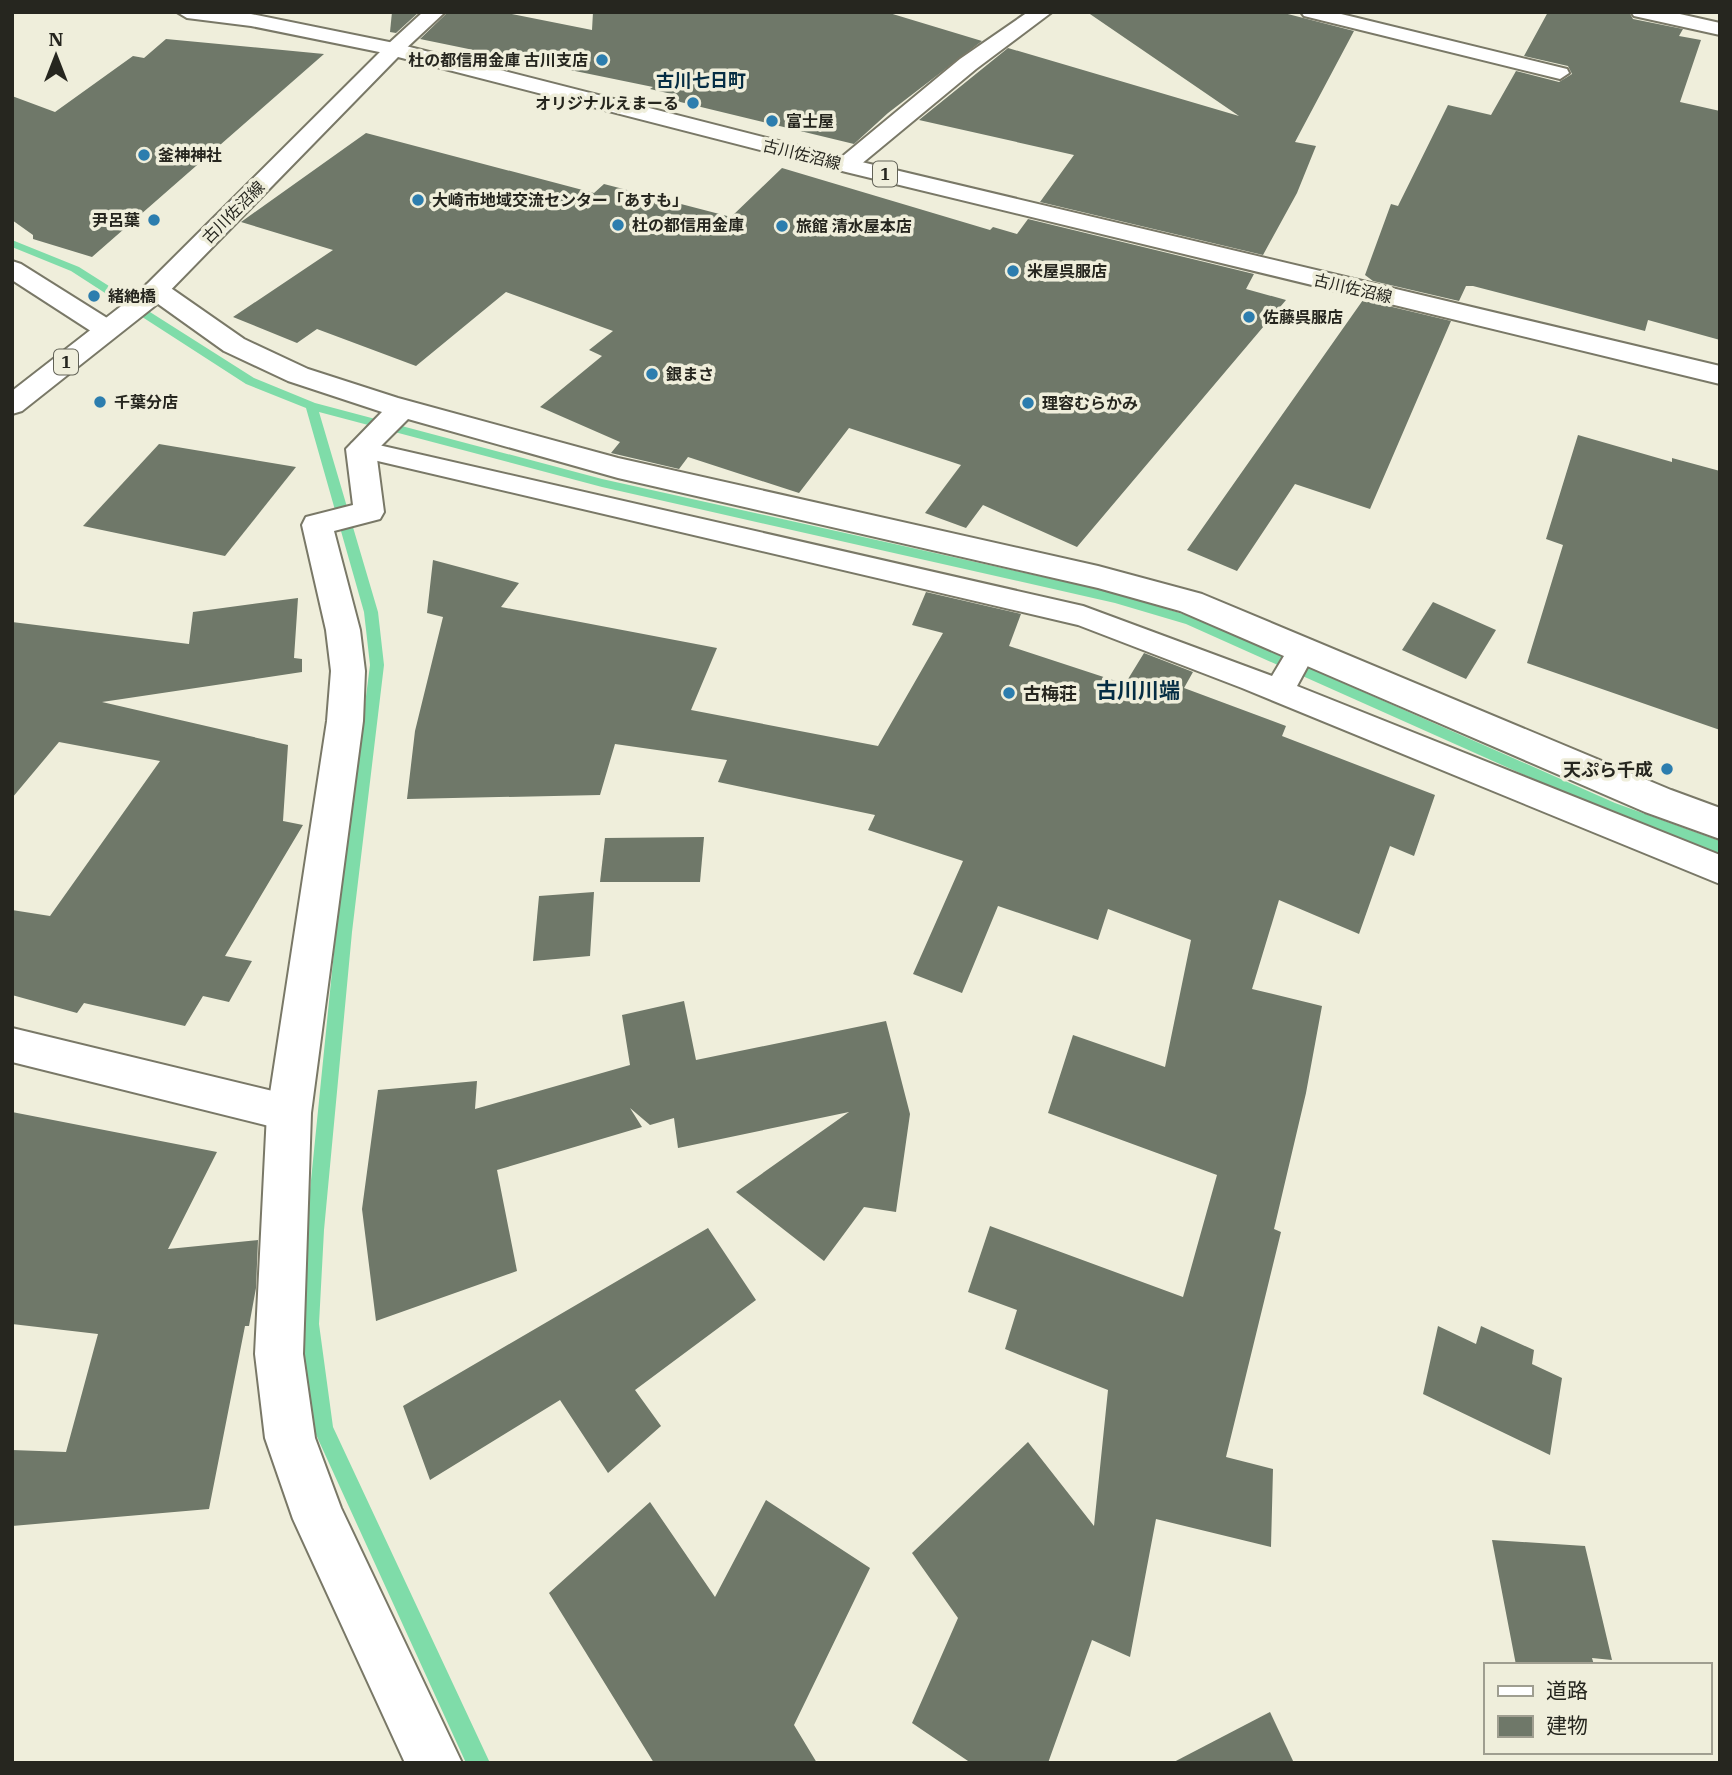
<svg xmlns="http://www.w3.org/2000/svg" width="1732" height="1775" font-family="'IBM Plex Serif','Noto Sans JP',serif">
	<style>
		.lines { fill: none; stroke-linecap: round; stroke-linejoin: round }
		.stream { fill: #7fdca9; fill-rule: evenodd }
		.building { fill: #6f7869 }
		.lane-casing { stroke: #797867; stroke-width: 4 }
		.street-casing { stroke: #797867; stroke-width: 4 }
		.secondary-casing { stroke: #797867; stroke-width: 4 }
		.primary-casing { stroke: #797867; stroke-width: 4 }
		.lane { fill: #fff; fill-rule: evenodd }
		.street { fill: #fff; fill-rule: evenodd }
		.secondary { fill: #fff; fill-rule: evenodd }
		.primary { fill: #fff; fill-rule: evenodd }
		.poi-dot { fill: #2c7dae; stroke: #efeedb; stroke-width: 2.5 }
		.labels { text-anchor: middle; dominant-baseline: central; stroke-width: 7; stroke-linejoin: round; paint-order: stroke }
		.far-poi-label { font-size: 16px; font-weight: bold; fill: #26261f; stroke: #efeedb; text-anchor: start }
		.far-street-label { font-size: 16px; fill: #26261f; stroke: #efeedb }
		.shield { fill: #efeedb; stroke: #626257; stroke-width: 2 }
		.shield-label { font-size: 16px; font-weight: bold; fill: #26261f }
		.far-quarter-label { font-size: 18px; font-weight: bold; fill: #052d44; stroke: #efeedb }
		.poi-label { font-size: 18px; font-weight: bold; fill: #26261f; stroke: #efeedb; text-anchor: start }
		.quarter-label { font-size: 21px; font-weight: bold; fill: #052d44; stroke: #efeedb }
	</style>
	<rect width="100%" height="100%" fill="#efeedb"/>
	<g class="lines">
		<path class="stream" d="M 12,240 L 79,267 L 254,378 L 315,403 L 602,479 L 1115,593 L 1196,618 L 1615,803 L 1720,841 L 1720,854 L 1605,811 L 1186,624 L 1115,603 L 602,487 L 319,412 L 378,612 L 384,665 L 352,932 L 324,1230 L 319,1324 L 333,1427 L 490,1763 L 466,1763 L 313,1428 L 299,1324 L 306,1230 L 336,932 L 370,665 L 364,612 L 306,408 L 246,384 L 71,271 L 12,247 Z"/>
	</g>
	<g class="building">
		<path d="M 392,12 L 419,12 L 396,33 L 390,32 Z"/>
		<path d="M 448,12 L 502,12 L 592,30 L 593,12 L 886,12 L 982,41 L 888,113 L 854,144 L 672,100 L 676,95 L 650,89 L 653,87 L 420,39 Z"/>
		<path d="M 1087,12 L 1280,12 L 1354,31 L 1295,142 L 1316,146 L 1297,193 L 1263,255 L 1040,202 L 1074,155 L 919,120 L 1008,48 L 1239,116 Z"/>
		<path d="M 1548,12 L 1629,12 L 1633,19 L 1683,29 L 1679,36 L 1701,40 L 1680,102 L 1720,111 L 1720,340 L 1648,320 L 1645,331 L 1473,286 L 1466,286 L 1459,301 L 1373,281 L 1365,275 L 1391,204 L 1398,206 L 1448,105 L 1491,115 L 1516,71 L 1559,82 L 1572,74 L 1568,66 L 1524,56 Z"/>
		<path d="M 166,39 L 324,54 L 92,257 L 33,239 L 33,235 L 12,220 L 12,96 L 55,112 L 133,56 L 144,58 Z"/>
		<path d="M 366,133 L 594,193 L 604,184 L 731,217 L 782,168 L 990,230 L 993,227 L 1017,234 L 1028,219 L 1254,274 L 1246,289 L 1286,300 L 1077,547 L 983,505 L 966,528 L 925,513 L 961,465 L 849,428 L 799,493 L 688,457 L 679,469 L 611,453 L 620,442 L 540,407 L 602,356 L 589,350 L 613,331 L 506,292 L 416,366 L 317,329 L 297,343 L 233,317 L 333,250 L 241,222 Z"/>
		<path d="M 1363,300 L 1451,321 L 1370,509 L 1295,484 L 1237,571 L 1187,550 Z"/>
		<path d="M 1578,435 L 1672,462 L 1672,458 L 1720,471 L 1720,730 L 1527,663 L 1563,545 L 1546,539 Z"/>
		<path d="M 159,444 L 296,467 L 225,556 L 83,526 Z"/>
		<path d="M 433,560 L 519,583 L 501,607 L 717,648 L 691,710 L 878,746 L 943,633 L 912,625 L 926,592 L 1021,614 L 1009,646 L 1125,684 L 1144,653 L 1193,672 L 1184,688 L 1286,726 L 1282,736 L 1435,795 L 1414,856 L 1390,846 L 1359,934 L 1279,900 L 1252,989 L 1322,1006 L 1306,1093 L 1274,1229 L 1281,1232 L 1226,1457 L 1273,1469 L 1271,1547 L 1156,1519 L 1130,1657 L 1092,1640 L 1048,1763 L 971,1763 L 912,1723 L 958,1618 L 912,1553 L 1028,1442 L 1094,1526 L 1108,1390 L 1005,1349 L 1017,1310 L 968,1292 L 990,1226 L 1183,1297 L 1217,1175 L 1048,1113 L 1073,1035 L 1165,1067 L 1191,940 L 1108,909 L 1098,940 L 998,906 L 962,993 L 913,974 L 963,861 L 868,830 L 875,815 L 718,782 L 727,760 L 615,744 L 600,795 L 407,799 L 415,731 L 443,617 L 427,613 Z"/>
		<path d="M 298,598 L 294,658 L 302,659 L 302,672 L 102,702 L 288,745 L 283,821 L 303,825 L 225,956 L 252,961 L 229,1002 L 203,996 L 185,1026 L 84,1003 L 77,1013 L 12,995 L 12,910 L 50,916 L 160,761 L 59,742 L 12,798 L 12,622 L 189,644 L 193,612 Z"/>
		<path d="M 1433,602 L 1496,630 L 1466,679 L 1402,650 Z"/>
		<path d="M 704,837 L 700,882 L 600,882 L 605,838 Z"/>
		<path d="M 594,892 L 590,956 L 533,961 L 539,896 Z"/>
		<path d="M 684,1001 L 696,1060 L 886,1021 L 910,1114 L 896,1212 L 864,1207 L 824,1261 L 736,1192 L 849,1112 L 678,1148 L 674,1118 L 650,1125 L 630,1108 L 642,1127 L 497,1170 L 517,1271 L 376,1321 L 362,1209 L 378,1090 L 477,1081 L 475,1109 L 630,1065 L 622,1015 Z"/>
		<path d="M 12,1112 L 217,1152 L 168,1249 L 258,1240 L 256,1288 L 249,1326 L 245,1326 L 209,1509 L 12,1526 L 12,1450 L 66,1452 L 98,1334 L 12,1324 Z"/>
		<path d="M 708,1228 L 756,1300 L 635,1390 L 661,1426 L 608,1473 L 560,1400 L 430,1480 L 403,1406 Z"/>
		<path d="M 1438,1326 L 1476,1344 L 1481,1326 L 1534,1350 L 1532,1364 L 1562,1378 L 1550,1455 L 1423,1394 Z"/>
		<path d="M 766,1500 L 870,1568 L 794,1725 L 817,1763 L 654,1763 L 549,1593 L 650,1502 L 715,1597 Z"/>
		<path d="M 1492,1540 L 1585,1546 L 1612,1660 L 1592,1658 L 1594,1665 L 1516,1665 Z"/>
		<path d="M 1270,1712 L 1294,1763 L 1172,1763 Z"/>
	</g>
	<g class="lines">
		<g class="lane-casing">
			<g id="lane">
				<path d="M 1301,12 L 1333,12 L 1567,69 L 1569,73 L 1560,79 L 1304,16 Z"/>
				<path d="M 361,441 L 1083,606 L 1272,676 L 1293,641 L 1303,638 L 1313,641 L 1317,649 L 1297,686 L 1720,855 L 1720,884 L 1242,688 L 1078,625 L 352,455 L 348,449 L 352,443 Z"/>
				<path d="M 12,1028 L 289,1095 L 302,1100 L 308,1113 L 302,1126 L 289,1131 L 12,1062 Z"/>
			</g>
		</g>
		<g class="street-casing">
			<g id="street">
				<path d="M 177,12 L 251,14 L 394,43 L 401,45 L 405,49 L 401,53 L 394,55 L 251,26 L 187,18 Z"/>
				<path d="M 1028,12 L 1052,12 L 976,69 L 854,170 L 838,170 L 834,165 L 838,160 L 960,59 Z"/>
				<path d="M 1631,12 L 1671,12 L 1720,23 L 1720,35 L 1634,16 Z"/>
				<path d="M 12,261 L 21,264 L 115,323 L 119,329 L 115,335 L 106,337 L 97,335 L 12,280 Z"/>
				<path d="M 156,282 L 165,284 L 244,339 L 308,369 L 398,398 L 618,458 L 1098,566 L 1202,594 L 1671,790 L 1720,808 L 1720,839 L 1645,812 L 1180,611 L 1098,588 L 618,478 L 408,419 L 376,451 L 384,512 L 380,519 L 334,531 L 360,630 L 365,671 L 363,721 L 311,1113 L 303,1354 L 315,1438 L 341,1508 L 462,1763 L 405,1763 L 293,1519 L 265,1438 L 255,1354 L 267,1113 L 327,721 L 331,671 L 326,630 L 302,525 L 306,517 L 353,505 L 346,449 L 382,412 L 288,381 L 224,351 L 147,296 L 143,290 L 147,284 Z"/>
			</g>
		</g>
		<g class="secondary-casing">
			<path id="secondary" d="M 423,12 L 445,12 L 401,53 L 387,53 L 383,49 L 387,45 Z"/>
		</g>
		<g class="primary-casing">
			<path id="primary" d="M 394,43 L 849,159 L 1720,366 L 1720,384 L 846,172 L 398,57 L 156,305 L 22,411 L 12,414 L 12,391 L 138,293 L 387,45 Z"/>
		</g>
		<use href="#lane" class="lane"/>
		<use href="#street" class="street"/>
		<use href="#secondary" class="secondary"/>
		<use href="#primary" class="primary"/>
	</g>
	<g class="poi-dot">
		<circle cx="602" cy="60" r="7"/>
		<circle cx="693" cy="103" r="7"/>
		<circle cx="772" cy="121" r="7"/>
		<circle cx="144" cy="155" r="7"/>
		<circle cx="418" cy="200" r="7"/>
		<circle cx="154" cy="220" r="7"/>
		<circle cx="618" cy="225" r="7"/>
		<circle cx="782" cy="226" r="7"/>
		<circle cx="1013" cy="271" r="7"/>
		<circle cx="94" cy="296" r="7"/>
		<circle cx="1249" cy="317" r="7"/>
		<circle cx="652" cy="374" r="7"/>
		<circle cx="100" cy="402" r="7"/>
		<circle cx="1028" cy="403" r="7"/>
		<circle cx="1009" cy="693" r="7"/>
		<circle cx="1667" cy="769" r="7"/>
	</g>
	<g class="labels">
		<g class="far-poi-label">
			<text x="588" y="60" text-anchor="end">杜の都信用金庫 古川支店</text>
			<text x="679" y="103" text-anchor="end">オリジナルえまーる</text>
			<text x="786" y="121">富士屋</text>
			<text x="158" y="155">釜神神社</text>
			<text x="432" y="200">大崎市地域交流センター「あすも」</text>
			<text x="140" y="220" text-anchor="end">尹呂葉</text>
			<text x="632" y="225">杜の都信用金庫</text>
			<text x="796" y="226">旅館 清水屋本店</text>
			<text x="1027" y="271">米屋呉服店</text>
			<text x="108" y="296">緒絶橋</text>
			<text x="1263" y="317">佐藤呉服店</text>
			<text x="666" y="374">銀まさ</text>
			<text x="114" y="402">千葉分店</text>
			<text x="1042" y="403">理容むらかみ</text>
		</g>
		<g class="far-street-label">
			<text transform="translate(802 154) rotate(14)">古川佐沼線</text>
			<text transform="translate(233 212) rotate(-45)">古川佐沼線</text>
			<text transform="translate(1353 288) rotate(13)">古川佐沼線</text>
		</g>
		<g class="shield">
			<rect x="873" y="161.5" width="24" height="25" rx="5"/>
			<rect x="54" y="349.5" width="24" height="25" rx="5"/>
		</g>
		<g class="shield-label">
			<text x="885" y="174">1</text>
			<text x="66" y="362">1</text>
		</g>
		<g class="far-quarter-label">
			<text x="701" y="80">古川七日町</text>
		</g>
		<g class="poi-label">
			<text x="1023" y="693">古梅荘</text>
			<text x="1653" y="769" text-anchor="end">天ぷら千成</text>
		</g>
		<g class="quarter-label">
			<text x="1138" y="690">古川川端</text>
		</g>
	</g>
	<rect width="1732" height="1775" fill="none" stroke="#26261f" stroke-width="28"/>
	<rect x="1484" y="1663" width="228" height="91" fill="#efeedb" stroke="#9f9e90" stroke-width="2"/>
	<rect x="1498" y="1686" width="35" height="10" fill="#ffffff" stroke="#9f9e90" stroke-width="2"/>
	<text x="1546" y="1698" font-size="21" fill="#26261f">道路</text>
	<rect x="1498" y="1716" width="35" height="21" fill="#6f7869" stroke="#9f9e90" stroke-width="2"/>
	<text x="1546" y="1733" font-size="21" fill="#26261f">建物</text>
	<g transform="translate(56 56)" stroke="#efeedb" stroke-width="5" paint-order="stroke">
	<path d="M0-5L12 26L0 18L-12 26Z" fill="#26261f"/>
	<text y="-10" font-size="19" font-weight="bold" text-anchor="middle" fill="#26261f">N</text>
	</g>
</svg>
